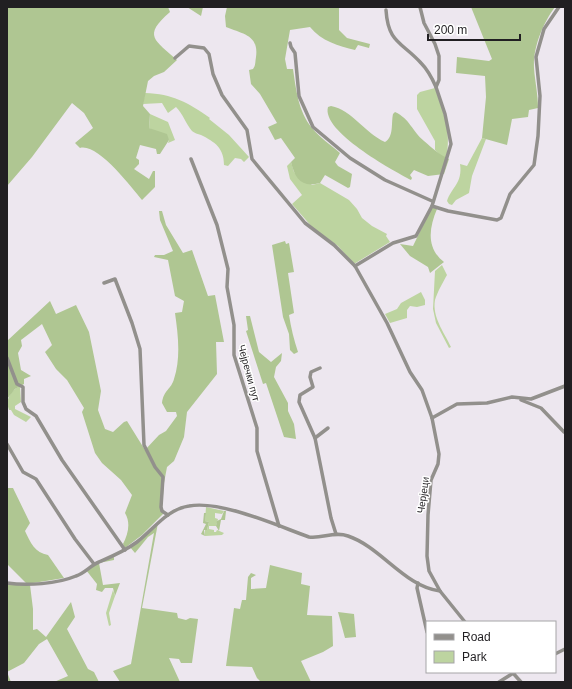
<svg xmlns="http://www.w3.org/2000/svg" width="572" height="689" font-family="Helvetica,sans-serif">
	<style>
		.green { fill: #bdd4a0 }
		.forest { fill: #afc692 }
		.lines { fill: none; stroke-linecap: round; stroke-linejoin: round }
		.minor { stroke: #92908c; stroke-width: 3.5 }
		.labels { text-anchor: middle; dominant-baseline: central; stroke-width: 3; stroke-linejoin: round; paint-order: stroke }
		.street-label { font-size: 10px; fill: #211f22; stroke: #fff }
	</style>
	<rect width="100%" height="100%" fill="#ede7ef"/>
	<g class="green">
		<path d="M 435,88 C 443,111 452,132 446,158 L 441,156 L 435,150 L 435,141 L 417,109 L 417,95 L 420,92 Z"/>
		<path d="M 145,93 C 173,94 187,102 210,118 L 209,119 L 229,135 L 249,157 L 244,162 L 241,159 L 235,158 L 228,166 L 224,165 C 224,148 215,142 201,135 C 198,134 194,133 192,131 C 186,124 183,114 176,107 L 168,113 L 162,103 L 143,104 Z"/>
		<path d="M 150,114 L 168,122 L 175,140 L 168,143 L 169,140 L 149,128 Z"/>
		<path d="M 482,138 L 486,139 L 472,176 L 469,193 L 456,200 L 452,205 L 449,204 L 447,201 C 451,188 463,183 460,164 L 467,166 Z"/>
		<path d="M 291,162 L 294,172 L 312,185 L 320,183 L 349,200 L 357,209 L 362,218 L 372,226 L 387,234 L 386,236 L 390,242 L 354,264 L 338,246 L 312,227 L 292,204 L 302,195 L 290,179 L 287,166 Z"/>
		<path d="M 442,265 L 447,275 C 443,282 437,293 435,300 C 432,317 444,332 451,347 L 449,348 L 436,323 L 433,309 L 435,271 Z"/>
		<path d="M 421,292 L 425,300 L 425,305 L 417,307 L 410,306 L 407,310 L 407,318 L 390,323 L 385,314 L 397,309 L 401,303 Z"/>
		<path d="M 20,386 L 21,402 L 15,406 L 15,409 L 31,417 L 26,422 L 14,415 L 11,410 L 9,410 C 5,400 10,391 20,386 Z"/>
		<path d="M 206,507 L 224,511 L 222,514 L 215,513 L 215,518 L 218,519 L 216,526 L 209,526 L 209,529 L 214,530 L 214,532 L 216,532 L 217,530 L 224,533 L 222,535 L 205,536 L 205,530 L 207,530 L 209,522 L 205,521 Z"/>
		<path d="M 113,590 L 115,596 L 109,613 L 111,625 L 109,626 L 106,613 Z"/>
	</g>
	<g class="forest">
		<path d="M 7,7 L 168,7 L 170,12 C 142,36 155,40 177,60 L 164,72 L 154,76 L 148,81 L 143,106 L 150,114 L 149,128 L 167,134 L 169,140 L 160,154 L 157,154 L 156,149 L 140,145 L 136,158 L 139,160 L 139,164 L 134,169 L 149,179 L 153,171 L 155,171 L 155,187 L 142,200 C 131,187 98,143 80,148 L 75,143 L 93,128 L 84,113 L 72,103 L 32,157 L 7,186 Z"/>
		<path d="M 187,7 L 203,7 L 201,16 Z"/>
		<path d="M 227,7 L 339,7 L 339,30 L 347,38 L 370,44 L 369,48 L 358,45 L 355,50 C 339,46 321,41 310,27 L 290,30 L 285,59 L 287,69 L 293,69 C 296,89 298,111 312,128 C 319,137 331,145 340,153 L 335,162 L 338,166 L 352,174 L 350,187 L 348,188 L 325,175 L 320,183 C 302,188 295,179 291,162 L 295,158 L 281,138 L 275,140 L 268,127 L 277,123 L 260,94 L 251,84 L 249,70 L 253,69 C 256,65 255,62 256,57 C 259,35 243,34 226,27 L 225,16 Z"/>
		<path d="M 471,7 L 555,7 C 543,23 533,47 534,68 C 535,82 538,94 538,108 L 529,110 L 528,117 L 512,119 L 507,145 L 482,138 L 486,97 L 485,76 L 456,73 L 457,57 L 489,61 L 492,59 Z"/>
		<path d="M 331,106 C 352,110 365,133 385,142 C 394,137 391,123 393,114 L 395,112 C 410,119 412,131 424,141 C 432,148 440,155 449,159 L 444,174 L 428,176 L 414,170 L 410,175 L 412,178 L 411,180 C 392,170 321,131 328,107 Z"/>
		<path d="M 432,207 L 437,209 C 429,228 426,248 444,262 L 430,273 L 428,267 L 410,256 L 400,244 L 413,246 Z"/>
		<path d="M 159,211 L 162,211 L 166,225 L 183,253 L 192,250 L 208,296 L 215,295 L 224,342 L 216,342 L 217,374 L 187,412 L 184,437 L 174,461 L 167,467 L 164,483 L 162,508 L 165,512 L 142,535 L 125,548 L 123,544 C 128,534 131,523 125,513 L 132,495 L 121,480 L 102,463 L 95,453 L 82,412 L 84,408 L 67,380 L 56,369 L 45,352 L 52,345 L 42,324 L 21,340 L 22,346 L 18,353 L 21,370 L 31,376 L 24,379 L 24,384 L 15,389 L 7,399 L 7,341 L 50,301 L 56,314 L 76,305 L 89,332 L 101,391 L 98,410 L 105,429 L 113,432 L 124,422 L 127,421 L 145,450 L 159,435 L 166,431 L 177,416 L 176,412 L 167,412 L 162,403 C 164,389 171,390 174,379 C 181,357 178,335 175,313 L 182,312 L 184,301 L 175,296 L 168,260 L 154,257 L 155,255 L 164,255 L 173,251 L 160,220 Z"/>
		<path d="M 285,241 L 286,244 L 289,243 L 294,272 L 288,273 L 294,313 L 289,315 C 291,328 294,340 298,352 L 294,354 L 290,350 L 289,334 L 283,317 L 272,245 Z"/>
		<path d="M 246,316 L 250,316 L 259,352 L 271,362 L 282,353 L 281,361 L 276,367 L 274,377 L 288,403 L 288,411 L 294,424 L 296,439 L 284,437 L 266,383 L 263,384 L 246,331 L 248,330 Z"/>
		<path d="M 7,488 L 13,488 L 30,523 L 25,531 C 30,542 35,553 48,555 L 64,578 L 27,584 L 7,564 Z"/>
		<path d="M 224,511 L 226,511 L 225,520 L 221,520 L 219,531 L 216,526 L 217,521 L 221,519 Z"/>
		<path d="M 204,513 L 206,513 L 205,521 L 209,522 L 207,530 L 204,530 L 205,536 L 201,534 L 206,524 L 203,523 Z"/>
		<path d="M 158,523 L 142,608 L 177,613 L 178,618 L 186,620 L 190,618 L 198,619 L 192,663 L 181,663 L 179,659 L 169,658 L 180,682 L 120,682 L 113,671 L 131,664 L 154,533 L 148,537 L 135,553 L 130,547 Z"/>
		<path d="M 114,557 L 114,560 L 99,563 L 103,585 L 120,583 L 115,596 L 113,588 L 105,588 L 102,592 L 96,590 L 97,584 L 86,570 L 98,562 Z"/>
		<path d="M 270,565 L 302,573 L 301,584 L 310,586 L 307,615 L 332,616 L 333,646 L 323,652 L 301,661 L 311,682 L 261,682 L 257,678 L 252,667 L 226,666 L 234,608 L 240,609 L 242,600 L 246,600 L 248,577 L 251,573 L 256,575 L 251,578 L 251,589 L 266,588 Z"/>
		<path d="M 7,584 L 30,585 L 33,609 L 33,630 L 37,629 L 46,637 L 71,602 L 75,617 L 67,629 L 88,669 L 94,672 L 99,682 L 54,682 L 68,676 L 47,639 L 39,644 L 24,663 L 7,672 L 11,682 L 7,682 Z"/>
		<path d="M 338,612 L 354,614 L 356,637 L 345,638 Z"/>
	</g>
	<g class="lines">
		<g class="minor">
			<path d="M 420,7 L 424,23 L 435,44 L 439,56 L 439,80 L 436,87 L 445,114 L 451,144 L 432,206 L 448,211 L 497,220 L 501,218 L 510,194 L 534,165 L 538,136 L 540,96 L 536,57 L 544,29 L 559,7"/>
			<path d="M 386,10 C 388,43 402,42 421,63 C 428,70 432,78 436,87"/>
			<path d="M 290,43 L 291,47 L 295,53 L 299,96 L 313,127 L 350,158 L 385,180 L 432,201"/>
			<path d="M 175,58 L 189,46 L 204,48 L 209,54 L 213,74 L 222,95 L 247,130 L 252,159 L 305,223 L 334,245 L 355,266 L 387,323 L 410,372 L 422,390 L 432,418 L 439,454 L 438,464 L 431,480 L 428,515 L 427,556 L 429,571 L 440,591"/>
			<path d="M 191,159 L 217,225 L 228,269 L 227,287 L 234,325 L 234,355 L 257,428 L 257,451 L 279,526"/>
			<path d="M 355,266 L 393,243 L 416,236 L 432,206"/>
			<path d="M 104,283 L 115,279 L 132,323 L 140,349 L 144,445 L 155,467 L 163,477 L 161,507 L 162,511 L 168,515"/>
			<path d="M 7,358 L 17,384 L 23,387 L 23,402 L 26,409 L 36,416 L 62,460 L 125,550"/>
			<path d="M 320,368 L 311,372 L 310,377 L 313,387 L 300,395 L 299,402 L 315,438 L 331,518 L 336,534"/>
			<path d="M 521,400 L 541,408 L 564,432"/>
			<path d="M 432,418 L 457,404 L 487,403 L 512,397 L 531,399 L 565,386"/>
			<path d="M 315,438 L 328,428"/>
			<path d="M 7,444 L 23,472 L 36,479 L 75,539 L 94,564"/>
			<path d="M 7,583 C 27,586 57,584 76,576 C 85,573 91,565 99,562 C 113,556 125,551 137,542 C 153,530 167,509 189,506 C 221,500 278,526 309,537 C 322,539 334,531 348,536 C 381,547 405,587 440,591 L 465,622"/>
			<path d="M 418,583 L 417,588 L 427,632"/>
			<path d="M 555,654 L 565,649"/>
			<path d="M 512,672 L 521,682"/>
			<path d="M 499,682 L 515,672"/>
		</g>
	</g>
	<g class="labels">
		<g class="street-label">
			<text transform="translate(249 373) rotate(75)">Чејречки пут</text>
			<text transform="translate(423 495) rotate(-82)">Черјеци</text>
		</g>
	</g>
	<rect width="572" height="689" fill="none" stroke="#211f22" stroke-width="16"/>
	<rect x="426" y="621" width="130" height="52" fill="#ffffff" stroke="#a6a5a7"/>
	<rect x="434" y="634" width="20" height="6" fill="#92908c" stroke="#a6a5a7"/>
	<text x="462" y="641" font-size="12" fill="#211f22">Road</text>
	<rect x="434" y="651" width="20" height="12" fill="#bdd4a0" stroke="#a6a5a7"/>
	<text x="462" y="661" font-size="12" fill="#211f22">Park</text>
	<path d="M428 34v6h92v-6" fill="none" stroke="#211f22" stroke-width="2"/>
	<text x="434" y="34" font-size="12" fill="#211f22" stroke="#ffffff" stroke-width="3" paint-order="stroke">200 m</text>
</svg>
